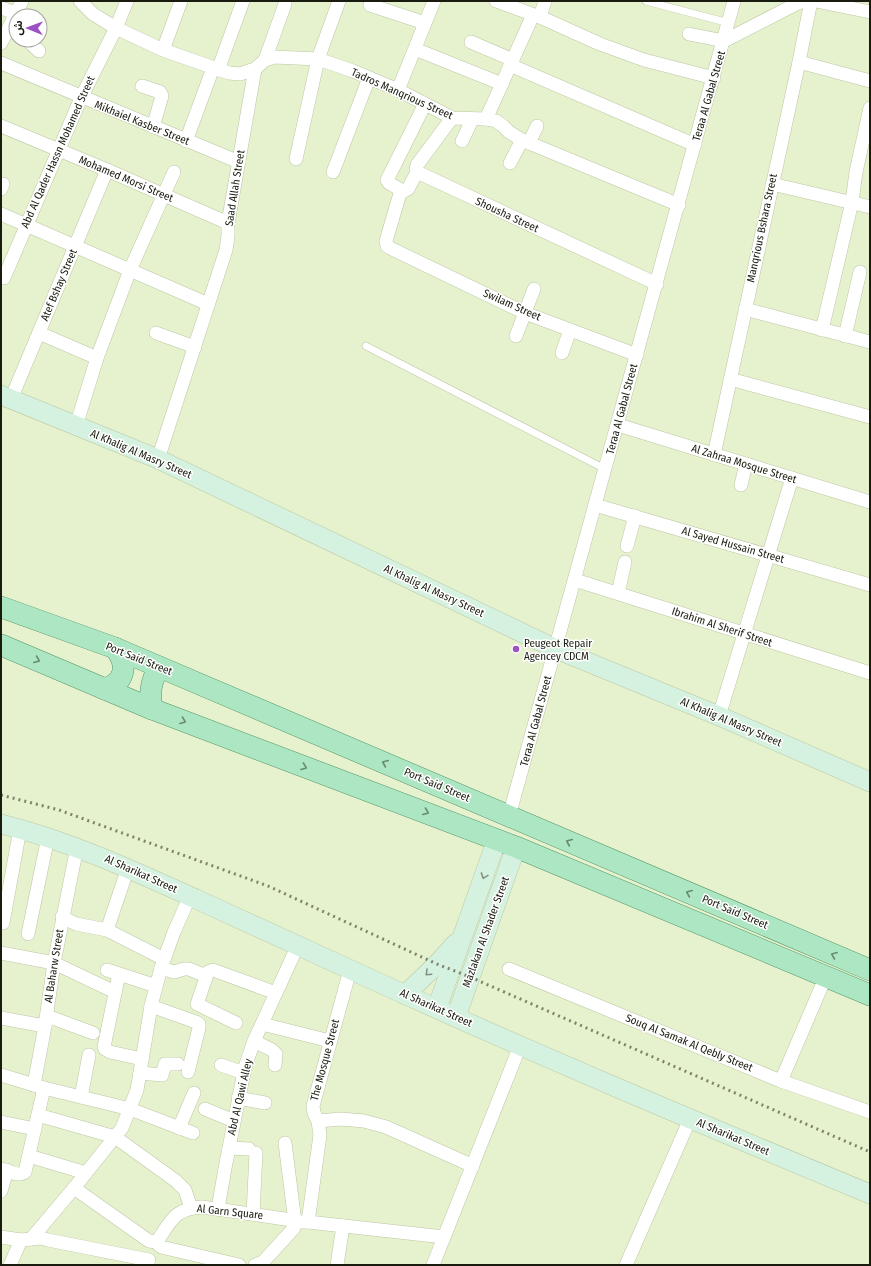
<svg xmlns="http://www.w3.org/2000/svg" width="871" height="1266" font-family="'Fira Sans Condensed','Noto Sans Arabic',sans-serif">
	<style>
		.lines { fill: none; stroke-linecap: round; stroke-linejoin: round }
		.lane-casing { stroke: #bcc7a4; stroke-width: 8 }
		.street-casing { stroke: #bcc7a4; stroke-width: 14 }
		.secondary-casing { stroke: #bcc7a4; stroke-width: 20 }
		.primary-casing { stroke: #549468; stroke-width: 22 }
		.lane { stroke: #fff; stroke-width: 7 }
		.street { stroke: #fff; stroke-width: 13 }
		.secondary { stroke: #d5f2e0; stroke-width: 19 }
		.primary { stroke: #ace6c2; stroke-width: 21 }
		.rail { stroke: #7e856d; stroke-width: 3; stroke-dasharray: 2 4; stroke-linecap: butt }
		.oneway { stroke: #698b71 }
		.oneway2 { stroke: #809182 }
		.poi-dot { fill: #9c52c5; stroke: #fff; stroke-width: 1.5 }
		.labels { text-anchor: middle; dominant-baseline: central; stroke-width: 3; stroke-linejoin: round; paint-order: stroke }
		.street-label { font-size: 11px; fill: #181b0e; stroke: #fff }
		.poi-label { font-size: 11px; fill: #181b0e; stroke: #fff; text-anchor: start }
	</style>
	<rect width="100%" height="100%" fill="#e6f1cd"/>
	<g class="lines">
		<g class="lane-casing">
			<g id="lane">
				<path d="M 646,1 L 729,23"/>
				<path d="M 366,346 L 605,469"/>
			</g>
		</g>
		<g class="street-casing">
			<g id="street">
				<path d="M 80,1 L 93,14 L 116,28 L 163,50 L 229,73 L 240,74 L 255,69 L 265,60 L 274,57 L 318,59 L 353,71 L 398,90 L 437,110 L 452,118 L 486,119 L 496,121 L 502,125 L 509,132 L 522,140 L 679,205"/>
				<path d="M 496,1 L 540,17 L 600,44 L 644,60 L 714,78"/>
				<path d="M 816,1 L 870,12"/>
				<path d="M 370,5 L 425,23"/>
				<path d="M 1,8 L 16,13"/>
				<path d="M 540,17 L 545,1"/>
				<path d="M 689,34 L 724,41 L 798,3 L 805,1"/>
				<path d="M 27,40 L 39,51"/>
				<path d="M 471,42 L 513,60"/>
				<path d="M 1,43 L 22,1"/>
				<path d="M 415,49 L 502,84"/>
				<path d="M 163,50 L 181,1"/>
				<path d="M 265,60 L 285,4"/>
				<path d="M 799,62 L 870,81"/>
				<path d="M 1,63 L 239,162"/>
				<path d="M 510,65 L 695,145"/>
				<path d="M 218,70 L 243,1"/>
				<path d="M 142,86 L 160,92 L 162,96 L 153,127"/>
				<path d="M 398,90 L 434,1"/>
				<path d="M 425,104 L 387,180 L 389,183 L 401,190 L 386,241 L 387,246 L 390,248 L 525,313 L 637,355"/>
				<path d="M 452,118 L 417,165 L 416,169 L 417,172 L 657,284"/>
				<path d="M 486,119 L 533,15"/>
				<path d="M 1,126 L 107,170 L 228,223"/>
				<path d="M 186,141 L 213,68"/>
				<path d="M 462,141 L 472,120"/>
				<path d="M 529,143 L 537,126"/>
				<path d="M 296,159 L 318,59 L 339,1"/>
				<path d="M 510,163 L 522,140"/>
				<path d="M 333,172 L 369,78"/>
				<path d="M 772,184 L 870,207"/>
				<path d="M 1,189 L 3,184"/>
				<path d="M 401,190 L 404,191 L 408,189 L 417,172"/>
				<path d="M 1,214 L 208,304"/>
				<path d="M 4,278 L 81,98 L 116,28 L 127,1"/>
				<path d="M 745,309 L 870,342"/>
				<path d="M 822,330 L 852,202 L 856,172 L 870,108"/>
				<path d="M 39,333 L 97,358"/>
				<path d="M 156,333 L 195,347"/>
				<path d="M 516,336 L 534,289"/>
				<path d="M 845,336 L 860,272"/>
				<path d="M 562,353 L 570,330"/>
				<path d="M 730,379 L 870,417"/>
				<path d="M 11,399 L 107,170"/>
				<path d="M 618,425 L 870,502"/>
				<path d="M 76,426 L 97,358 L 130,270 L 174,172"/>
				<path d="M 714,455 L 799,62 L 811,1"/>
				<path d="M 158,459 L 226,250 L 228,236 L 228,223 L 255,69"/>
				<path d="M 741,485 L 746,464"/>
				<path d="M 595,505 L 870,585"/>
				<path d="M 627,546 L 635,516"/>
				<path d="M 575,580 L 870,673"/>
				<path d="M 618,593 L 625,562"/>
				<path d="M 719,716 L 792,478"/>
				<path d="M 509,816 L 734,1"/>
				<path d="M 62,917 L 76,924 L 107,930 L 164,959"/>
				<path d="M 3,923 L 20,829"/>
				<path d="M 107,930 L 128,868"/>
				<path d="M 28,934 L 48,837"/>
				<path d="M 1,953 L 54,963 L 115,992"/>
				<path d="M 161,968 L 174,972 L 184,969 L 189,969 L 206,976"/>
				<path d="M 509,969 L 781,1081 L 870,1112"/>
				<path d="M 107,970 L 156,986"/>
				<path d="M 119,974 L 104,1047 L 105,1049 L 110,1052 L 142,1059"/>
				<path d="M 151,1006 L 196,1022 L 199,1024 L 199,1028 L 188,1072"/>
				<path d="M 47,1016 L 93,1033"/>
				<path d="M 1,1018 L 45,1026"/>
				<path d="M 236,1023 L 197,1004 L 208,972 L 213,970 L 276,993"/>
				<path d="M 262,1024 L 330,1041"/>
				<path d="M 254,1041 L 272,1050 L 276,1054 L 275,1065"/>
				<path d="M 221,1065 L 244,1073"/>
				<path d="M 140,1073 L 162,1075 L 165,1064 L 178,1064"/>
				<path d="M 1,1075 L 44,1088 L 130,1109 L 193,1133"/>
				<path d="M 781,1081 L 826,976"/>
				<path d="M 34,1085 L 45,1026 L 54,963 L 77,847"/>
				<path d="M 81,1097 L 89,1055"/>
				<path d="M 238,1098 L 265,1103"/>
				<path d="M 205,1109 L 234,1121"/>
				<path d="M 38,1115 L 115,1137 L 176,1181 L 185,1190 L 191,1208"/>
				<path d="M 318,1121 L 341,1119 L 364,1121 L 386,1127 L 473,1166"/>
				<path d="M 1,1122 L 35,1129"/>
				<path d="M 179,1128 L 194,1093"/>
				<path d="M 285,1143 L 295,1222 L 308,1222 L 444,1237"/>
				<path d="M 229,1148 L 249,1149"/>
				<path d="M 29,1156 L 86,1173"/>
				<path d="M 1,1169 C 8,1171 19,1177 25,1172 L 44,1088"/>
				<path d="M 74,1188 L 149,1241 L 157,1242"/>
				<path d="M 1,1191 L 7,1170"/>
				<path d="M 218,1209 L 225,1168 L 245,1067 L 254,1041 L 298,945"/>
				<path d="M 253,1214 L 256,1153"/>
				<path d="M 308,1222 L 320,1135 L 318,1121 L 314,1113 L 313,1106 L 350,970"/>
				<path d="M 1,1237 L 21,1240 L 40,1238 L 48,1240 L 149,1260"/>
				<path d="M 31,1239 L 74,1188 L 122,1128 L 137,1090 L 151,1006 L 161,968 L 174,932 L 190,896"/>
				<path d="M 10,1265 L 21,1240"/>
				<path d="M 239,1265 L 161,1247 L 158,1244 L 158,1240 C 172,1219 175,1209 202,1207 L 292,1220 L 295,1222 L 294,1228 L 263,1262 L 255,1265"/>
				<path d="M 337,1265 L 343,1226"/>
				<path d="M 433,1265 L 520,1046"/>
				<path d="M 626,1265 L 690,1119"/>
			</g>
		</g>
		<g class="secondary-casing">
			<g id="secondary">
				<path d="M 1,395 L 158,459 L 556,649 L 719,716 L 870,782"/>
				<path d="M 1,824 C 69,841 132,870 196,899 C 255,926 314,953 373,980 C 537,1055 704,1125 870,1194"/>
				<path d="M 405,995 L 437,964 L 456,943"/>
				<path d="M 437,1008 L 497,839"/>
				<path d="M 456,1017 L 516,847"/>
			</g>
		</g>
		<g class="primary-casing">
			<g id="primary">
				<path d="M 1,607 L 115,648 L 870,970"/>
				<path d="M 1,645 L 152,709 L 516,847 L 870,995"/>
				<path d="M 104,689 C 125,683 129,665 115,648"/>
				<path d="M 152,709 C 149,693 151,681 159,667"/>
			</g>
		</g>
		<use href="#lane" class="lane"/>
		<use href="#street" class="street"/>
		<use href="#secondary" class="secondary"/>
		<use href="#primary" class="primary"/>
		<path class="rail" d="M 1,795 L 59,810 L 268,886 L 437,964 L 470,977 L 870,1152"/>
	</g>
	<defs><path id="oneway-chevron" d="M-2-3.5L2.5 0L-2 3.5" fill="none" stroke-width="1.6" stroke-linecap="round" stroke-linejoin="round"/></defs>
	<g class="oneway">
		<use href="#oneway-chevron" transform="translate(37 660) rotate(23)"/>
		<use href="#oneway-chevron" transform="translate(183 721) rotate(21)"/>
		<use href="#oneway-chevron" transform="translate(385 763) rotate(-157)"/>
		<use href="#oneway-chevron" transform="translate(304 767) rotate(21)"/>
		<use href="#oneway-chevron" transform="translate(426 812) rotate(21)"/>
		<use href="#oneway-chevron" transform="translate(569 842) rotate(-157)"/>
		<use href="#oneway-chevron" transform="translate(689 893) rotate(-157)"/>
		<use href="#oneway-chevron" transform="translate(834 955) rotate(-157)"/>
	</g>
	<g class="oneway2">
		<use href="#oneway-chevron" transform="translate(484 876) rotate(110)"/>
		<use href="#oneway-chevron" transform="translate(428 973) rotate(137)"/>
	</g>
	<circle class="poi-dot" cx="516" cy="649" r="4"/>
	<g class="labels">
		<g class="street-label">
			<text transform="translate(402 94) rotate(24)">Tadros Manqrious Street</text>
			<text transform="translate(709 96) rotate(-74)">Teraa Al Gabal Street</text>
			<text transform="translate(142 123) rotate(22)">Mikhaiel Kasber Street</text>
			<text transform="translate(58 152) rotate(-66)">Abd Al Qader Hassn Mohamed Street</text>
			<text transform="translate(126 179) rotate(23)">Mohamed Morsi Street</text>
			<text transform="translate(235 188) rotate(-81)">Saad Allah Street</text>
			<text transform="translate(507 215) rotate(25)">Shousha Street</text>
			<text transform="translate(762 228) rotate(-78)">Manqrious Bshara Street</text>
			<text transform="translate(59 285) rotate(-67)">Atef Bshay Street</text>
			<text transform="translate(512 305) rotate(24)">Swilam Street</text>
			<text transform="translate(622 409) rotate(-75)">Teraa Al Gabal Street</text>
			<text transform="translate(141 454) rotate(23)">Al Khalig Al Masry Street</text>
			<text transform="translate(744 464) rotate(17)">Al Zahraa Mosque Street</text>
			<text transform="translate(733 545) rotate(16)">Al Sayed Hussain Street</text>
			<text transform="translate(434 591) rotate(25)">Al Khalig Al Masry Street</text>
			<text transform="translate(722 627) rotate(18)">Ibrahim Al Sherif Street</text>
			<text transform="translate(139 659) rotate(22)">Port Said Street</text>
			<text transform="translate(536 721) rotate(-75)">Teraa Al Gabal Street</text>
			<text transform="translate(731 722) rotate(23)">Al Khalig Al Masry Street</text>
			<text transform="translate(437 785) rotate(23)">Port Said Street</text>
			<text transform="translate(141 874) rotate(24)">Al Sharikat Street</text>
			<text transform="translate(735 912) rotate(23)">Port Said Street</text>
			<text transform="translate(486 932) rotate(-70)">Mazlakan Al Shader Street</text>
			<text transform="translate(54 966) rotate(-81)">Al Baharw Street</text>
			<text transform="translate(436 1008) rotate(24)">Al Sharikat Street</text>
			<text transform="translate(689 1043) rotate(22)">Souq Al Samak Al Qebly Street</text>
			<text transform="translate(325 1060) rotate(-75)">The Mosque Street</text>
			<text transform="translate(240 1097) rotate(-77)">Abd Al Qawi Alley</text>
			<text transform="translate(733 1137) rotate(23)">Al Sharikat Street</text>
			<text transform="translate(230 1212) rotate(6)">Al Garn Square</text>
		</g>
		<g class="poi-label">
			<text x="524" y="643">Peugeot Repair<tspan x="524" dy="13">Agencey CDCM</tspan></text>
		</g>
	</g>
	<rect width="871" height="1266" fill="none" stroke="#181b0e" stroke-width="4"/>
	<g transform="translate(28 28) rotate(271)"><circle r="19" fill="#ffffff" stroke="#a3a49f"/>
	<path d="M0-3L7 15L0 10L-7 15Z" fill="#9c52c5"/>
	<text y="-6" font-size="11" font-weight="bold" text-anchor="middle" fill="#181b0e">ش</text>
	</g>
</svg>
